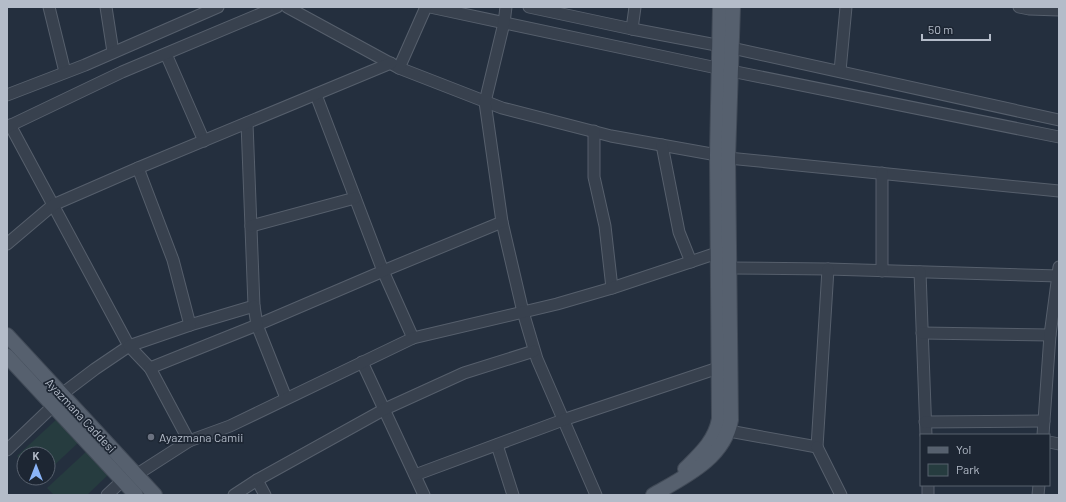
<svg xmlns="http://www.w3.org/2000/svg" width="1066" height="502" font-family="Barlow,sans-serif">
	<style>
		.green { fill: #263c3f }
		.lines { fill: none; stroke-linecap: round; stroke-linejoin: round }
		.minor-casing { stroke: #565f6c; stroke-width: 13 }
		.major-casing { stroke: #414a57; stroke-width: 16 }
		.minor { stroke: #38414e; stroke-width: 11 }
		.major { stroke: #56606e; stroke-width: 14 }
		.worship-dot { fill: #6b7280; stroke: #1d2633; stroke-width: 1.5 }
		.labels { text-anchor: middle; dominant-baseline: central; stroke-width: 3.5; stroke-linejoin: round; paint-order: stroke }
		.street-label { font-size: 12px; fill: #b4bcc9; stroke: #1d2633 }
		.poi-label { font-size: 12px; fill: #b4bcc9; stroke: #1d2633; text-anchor: start }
	</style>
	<rect width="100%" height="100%" fill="#242f3e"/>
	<g class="green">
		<path d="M 58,418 L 80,441 L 48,471 L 48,454 L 24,454 L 24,463 L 17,456 Z"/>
		<path d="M 88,450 L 110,473 L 87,495 L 54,495 L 47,488 Z"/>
	</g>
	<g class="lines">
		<g class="minor-casing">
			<g id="minor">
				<path d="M 49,7 L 65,72"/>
				<path d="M 106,7 L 113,52"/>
				<path d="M 287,7 L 399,68 L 502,108 L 611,136 L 717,155"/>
				<path d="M 430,7 L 731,71 L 1059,137"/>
				<path d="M 529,7 L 632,29 L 732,48 L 1059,120"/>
				<path d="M 1019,7 L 1029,9 L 1059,10"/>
				<path d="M 632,29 L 635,7"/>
				<path d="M 166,54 L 204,141"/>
				<path d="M 399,68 L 426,7"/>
				<path d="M 840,71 L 846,7"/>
				<path d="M 7,95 L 85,65 L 218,7"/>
				<path d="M 316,95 L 383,271 L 413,338"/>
				<path d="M 10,125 L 129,346 L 95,369 L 62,394"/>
				<path d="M 7,127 L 122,72 L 277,7"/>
				<path d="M 594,131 L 594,177 L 605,226 L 612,288"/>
				<path d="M 662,145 L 679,232 L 691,262"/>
				<path d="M 728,158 L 1059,191"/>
				<path d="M 138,168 L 173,260 L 190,325 L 254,306 L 247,123"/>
				<path d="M 502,222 L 523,312 L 537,359 L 596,495"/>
				<path d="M 251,226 L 355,198"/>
				<path d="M 7,244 L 53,205 L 138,168 L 391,63"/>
				<path d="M 730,268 L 828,269 L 1059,276"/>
				<path d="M 882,271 L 882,173"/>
				<path d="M 920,272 L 926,435"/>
				<path d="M 922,333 L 1050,335"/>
				<path d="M 362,362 L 424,495"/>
				<path d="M 150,368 L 129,346 L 190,325"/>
				<path d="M 286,398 L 257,325 L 388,269 L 502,222 L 485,102 L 504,23 L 506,7"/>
				<path d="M 925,422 L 1044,421"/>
				<path d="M 729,431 L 817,447 L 828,269"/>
				<path d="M 1043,435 L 1050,335 L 1059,267"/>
				<path d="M 189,441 L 230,426 L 413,338 L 557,304 L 612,288 L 717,253"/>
				<path d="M 1049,442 L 1059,444"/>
				<path d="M 497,445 L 513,495"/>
				<path d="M 817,447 L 841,495"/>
				<path d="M 7,450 L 54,405"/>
				<path d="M 136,475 L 189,441 L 150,368 L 257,325 L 254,306"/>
				<path d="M 415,475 L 563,420 L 718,368"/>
				<path d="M 257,480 L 265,495"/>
				<path d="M 928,485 L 928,495"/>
				<path d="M 107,495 L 123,480"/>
				<path d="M 234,495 L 257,480 L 385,409 L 464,373 L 534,351"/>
				<path d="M 1038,495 L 1039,485"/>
			</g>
		</g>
		<g class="major-casing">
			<g id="major">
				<path d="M 7,335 L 155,495"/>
				<path d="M 7,356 L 136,495"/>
				<path d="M 685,469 C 700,454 715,441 719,419 L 717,155 L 720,7"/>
				<path d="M 653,495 C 684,477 724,459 731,420 L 728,158 L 733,7"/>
			</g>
		</g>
		<use href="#minor" class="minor"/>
		<use href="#major" class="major"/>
	</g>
	<circle class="worship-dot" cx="151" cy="437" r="4"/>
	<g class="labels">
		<g class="street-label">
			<text transform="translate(81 415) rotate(47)">Ayazmana Caddesi</text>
		</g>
		<g class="poi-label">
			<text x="159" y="437">Ayazmana Camii</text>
		</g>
	</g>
	<rect width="1066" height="502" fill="none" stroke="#b4bcc9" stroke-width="16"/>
	<rect x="920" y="434" width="130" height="52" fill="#1d2633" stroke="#59626f"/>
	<rect x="928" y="447" width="20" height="6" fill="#56606e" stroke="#59626f"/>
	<text x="956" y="454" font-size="12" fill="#b4bcc9">Yol</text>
	<rect x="928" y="464" width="20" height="12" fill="#263c3f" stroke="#59626f"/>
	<text x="956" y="474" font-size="12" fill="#b4bcc9">Park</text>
	<g transform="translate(36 466)"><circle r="19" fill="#1d2633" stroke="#59626f"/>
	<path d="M0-3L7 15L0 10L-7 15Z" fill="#8ab4f8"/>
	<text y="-6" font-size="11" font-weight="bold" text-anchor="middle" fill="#b4bcc9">K</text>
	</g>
	<path d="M922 34v6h68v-6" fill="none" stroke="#b4bcc9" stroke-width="2"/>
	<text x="928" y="34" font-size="12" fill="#b4bcc9" stroke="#1d2633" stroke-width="3" paint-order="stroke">50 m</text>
</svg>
